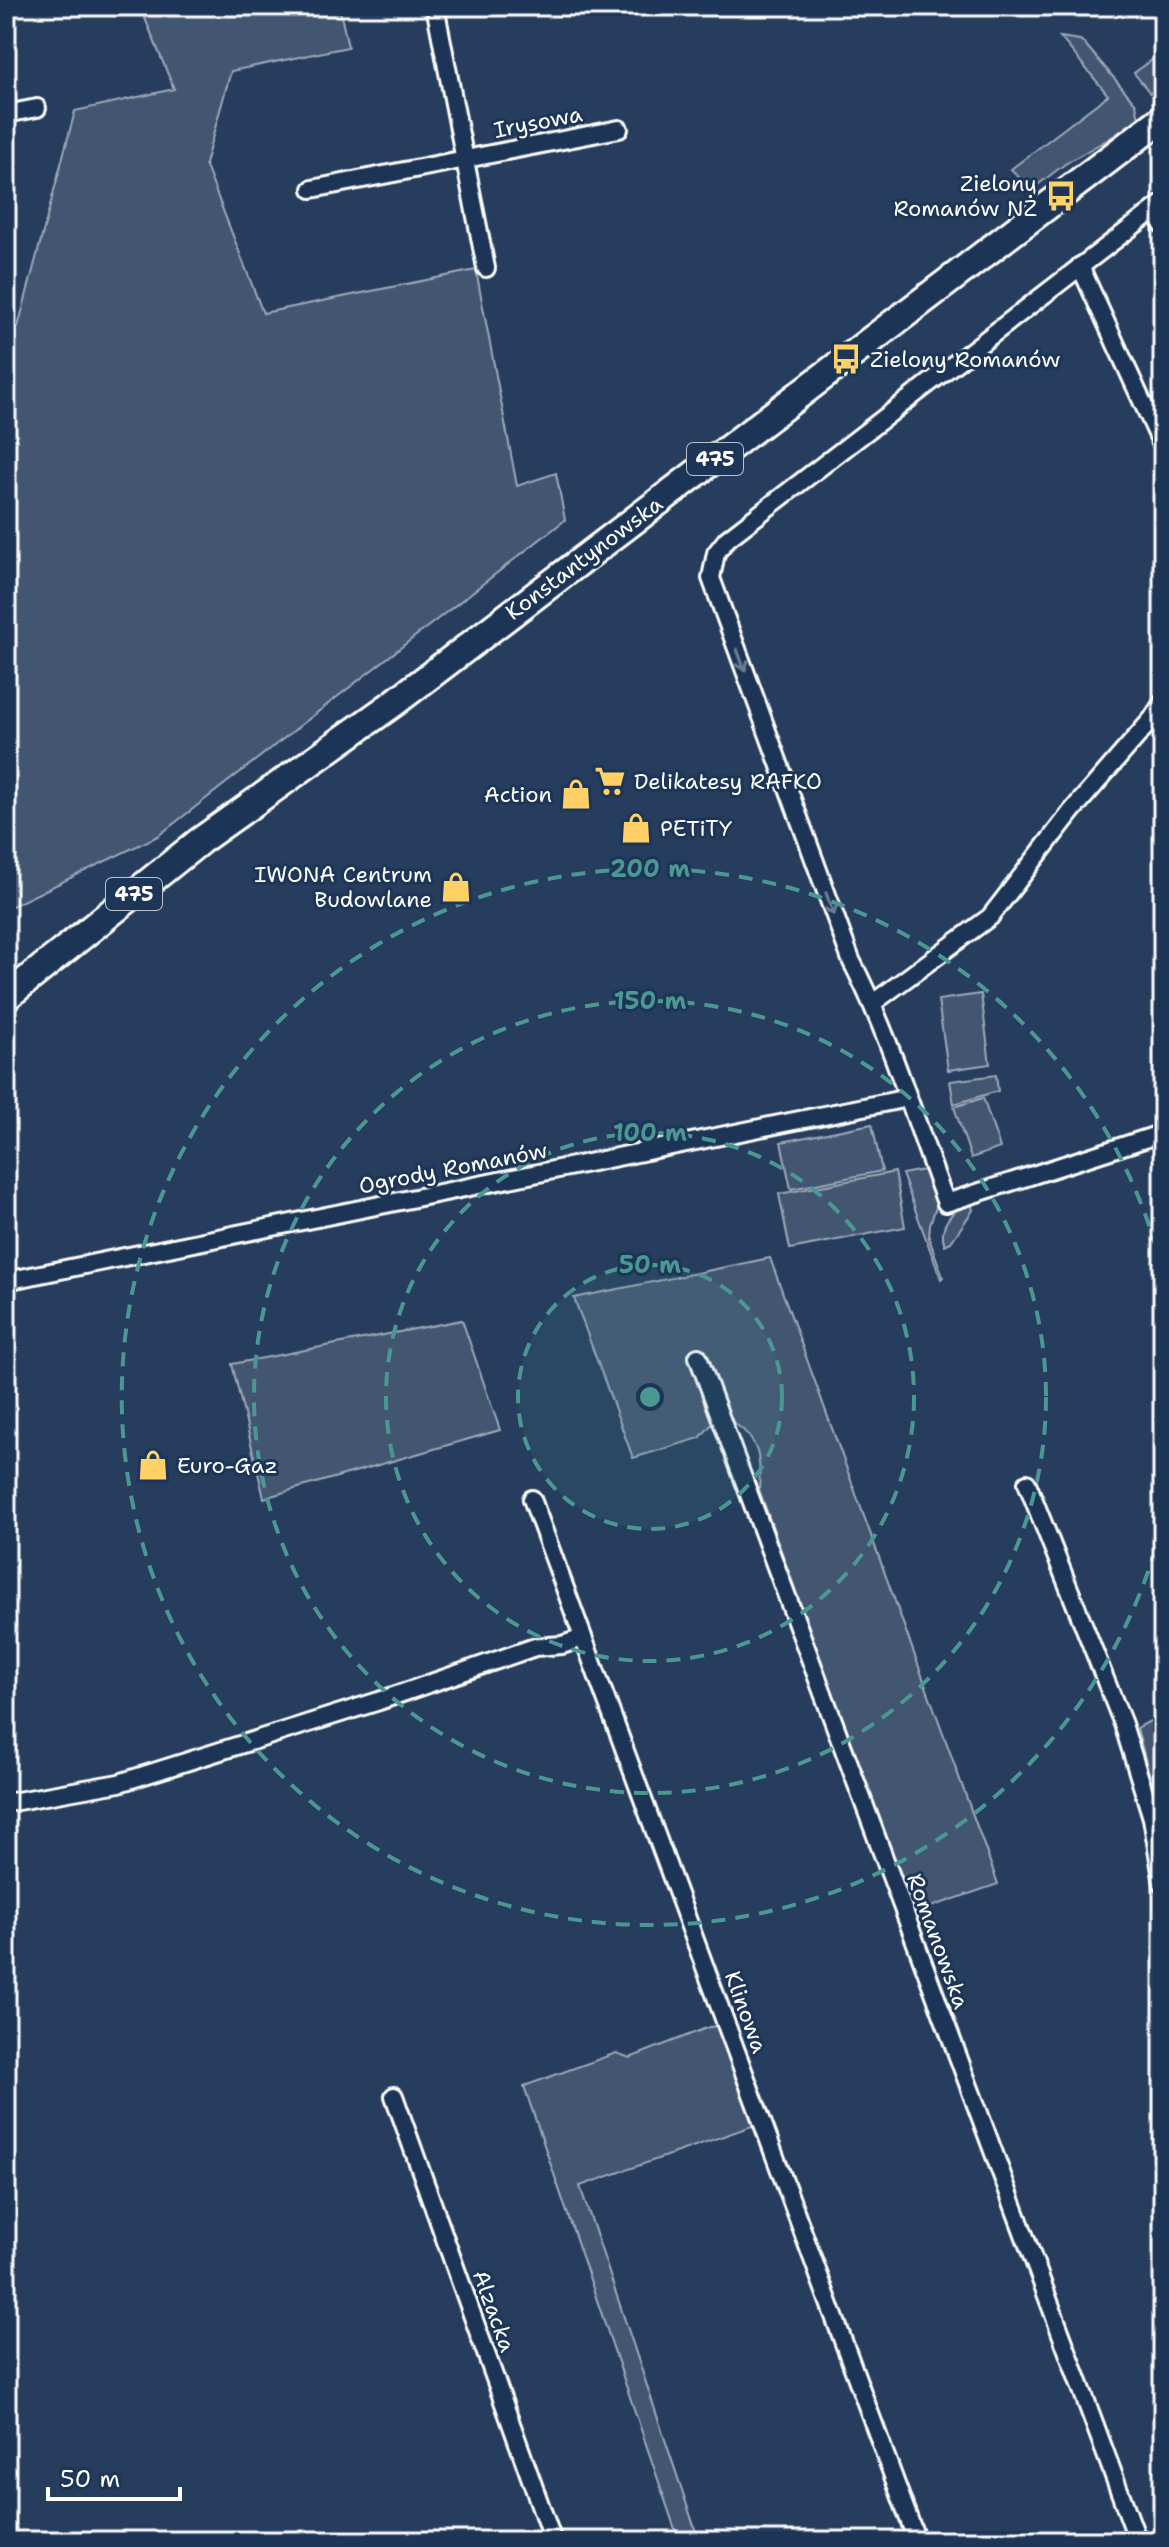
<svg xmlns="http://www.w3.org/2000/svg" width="1169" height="2547" font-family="'Shantell Sans',sans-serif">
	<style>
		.green { fill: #425672; stroke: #a0aab8; stroke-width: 2 }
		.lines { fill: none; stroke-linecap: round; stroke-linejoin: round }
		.minor-casing { stroke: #fff; stroke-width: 22 }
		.primary-casing { stroke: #fff; stroke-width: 32 }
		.minor { stroke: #1d3557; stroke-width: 16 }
		.primary { stroke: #1d3557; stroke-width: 26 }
		.oneway { stroke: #6c7c92 }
		.ring { fill: none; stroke: #4b9892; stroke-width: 4; stroke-dasharray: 14 10 }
		.labels { text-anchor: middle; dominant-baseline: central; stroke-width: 6; stroke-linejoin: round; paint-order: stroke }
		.shield { fill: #1d3557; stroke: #bbc2cd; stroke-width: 2 }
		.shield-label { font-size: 20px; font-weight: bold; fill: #fff }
		.street-label { font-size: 22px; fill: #fff; stroke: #1d3557 }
		.poi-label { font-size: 22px; fill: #fff; stroke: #1d3557; text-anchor: start }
		.centre { fill: #4b9892; stroke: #1d3557; stroke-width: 4 }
		.ring-label { font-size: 24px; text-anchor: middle; font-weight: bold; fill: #4b9892; stroke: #1d3557; stroke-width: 6; stroke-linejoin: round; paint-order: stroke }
	</style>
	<rect width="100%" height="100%" fill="#263d5e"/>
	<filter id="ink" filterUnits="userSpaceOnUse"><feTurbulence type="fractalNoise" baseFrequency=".0125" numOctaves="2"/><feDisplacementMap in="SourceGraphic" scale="16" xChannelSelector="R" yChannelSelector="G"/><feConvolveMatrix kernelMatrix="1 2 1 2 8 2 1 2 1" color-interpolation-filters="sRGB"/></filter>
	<g filter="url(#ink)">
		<g class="green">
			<path d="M 140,6 L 339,6 L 348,47 L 231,71 L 205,164 L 263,313 L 476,270 L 517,486 L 556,473 L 565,520 L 158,836 L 6,909 L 6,330 L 18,327 L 75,111 L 174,89 Z"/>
			<path d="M 1060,37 L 1080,40 L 1085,44 L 1136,104 L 1139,118 L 1122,131 L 1065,164 L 1031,190 L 1011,169 L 1108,95 Z"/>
			<path d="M 1163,52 L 1163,84 L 1150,93 L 1134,73 Z"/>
			<path d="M 981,994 L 990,1064 L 948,1070 L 938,1000 Z"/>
			<path d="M 996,1075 L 998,1091 L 954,1104 L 950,1081 Z"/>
			<path d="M 983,1098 L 1000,1148 L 971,1158 L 954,1107 Z"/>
			<path d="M 872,1124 L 882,1171 L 791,1189 L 781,1142 Z"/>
			<path d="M 924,1170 L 937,1204 L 930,1224 L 929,1238 L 943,1277 L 941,1279 L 902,1174 Z"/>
			<path d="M 895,1172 L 905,1227 L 790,1249 L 779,1194 Z"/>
			<path d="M 971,1203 L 973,1210 L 951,1242 L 945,1245 C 937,1226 953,1208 971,1203 Z"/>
			<path d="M 770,1258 L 998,1884 L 911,1914 L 759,1489 C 761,1460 760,1440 734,1423 L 711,1425 L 700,1438 L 633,1458 L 574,1298 Z"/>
			<path d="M 462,1320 L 500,1430 L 264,1498 L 232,1364 Z"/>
			<path d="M 1163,1714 L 1163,1828 L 1137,1728 Z"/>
			<path d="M 720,2026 L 758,2124 L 580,2186 L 699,2541 L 679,2541 L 524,2086 L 616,2053 L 630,2058 L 709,2027 Z"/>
		</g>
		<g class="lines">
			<g class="minor-casing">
				<g id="minor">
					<path d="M 435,6 L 486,268"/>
					<path d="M 6,114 L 37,108"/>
					<path d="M 312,189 L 619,129"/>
					<path d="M 1163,203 L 727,539 L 716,553 L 711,578 L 851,960 C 891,1038 915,1121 946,1203 L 1163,1133"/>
					<path d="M 1153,211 L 1163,225"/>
					<path d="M 1080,266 L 1163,447"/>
					<path d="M 873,1003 L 990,917 L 1072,811 L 1152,719 L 1163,702"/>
					<path d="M 6,1281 L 908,1098"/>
					<path d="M 698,1357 L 1138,2541"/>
					<path d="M 1027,1483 L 1123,1724 L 1152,1818 L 1163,1884"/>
					<path d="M 532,1499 L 917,2541"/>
					<path d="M 6,1803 L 119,1783 L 379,1701 L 535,1647 L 562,1645 L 583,1638"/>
					<path d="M 394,2096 L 553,2541"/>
				</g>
			</g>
			<g class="primary-casing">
				<path id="primary" d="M 6,997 L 200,841 L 394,703 L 1163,118"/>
			</g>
			<use href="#minor" class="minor"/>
			<use href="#primary" class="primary"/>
		</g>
		<defs><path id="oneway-shaft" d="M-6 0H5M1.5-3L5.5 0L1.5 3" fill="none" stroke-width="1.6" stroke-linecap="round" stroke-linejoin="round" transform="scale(2)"/></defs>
		<g class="oneway">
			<use href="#oneway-shaft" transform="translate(741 660) rotate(70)"/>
			<use href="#oneway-shaft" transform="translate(830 904) rotate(70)"/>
		</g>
	</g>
	<circle cx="650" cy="1397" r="132" fill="#4b9892" fill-opacity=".12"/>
	<g class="ring">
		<circle cx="650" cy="1397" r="132"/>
		<circle cx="650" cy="1397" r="264"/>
		<circle cx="650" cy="1397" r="396"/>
		<path d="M1162 1525A528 528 0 1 1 1162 1269"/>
	</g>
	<defs>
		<g id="bus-bare" transform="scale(2.4)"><path d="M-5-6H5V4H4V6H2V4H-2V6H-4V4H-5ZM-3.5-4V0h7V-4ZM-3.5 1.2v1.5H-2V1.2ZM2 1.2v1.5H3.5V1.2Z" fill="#ffd166" stroke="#1d3557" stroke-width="2.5" paint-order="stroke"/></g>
		<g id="supermarket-bare" transform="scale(2.4)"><path d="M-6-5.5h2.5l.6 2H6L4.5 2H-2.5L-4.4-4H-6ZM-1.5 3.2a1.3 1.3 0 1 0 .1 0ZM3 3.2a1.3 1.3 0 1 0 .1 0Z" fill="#ffd166" stroke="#1d3557" stroke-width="2.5" paint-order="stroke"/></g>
		<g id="shop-bare" transform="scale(2.4)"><path d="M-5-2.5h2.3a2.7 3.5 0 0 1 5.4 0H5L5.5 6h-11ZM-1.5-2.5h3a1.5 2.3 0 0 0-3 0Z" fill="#ffd166" stroke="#1d3557" stroke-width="2.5" paint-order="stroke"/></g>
	</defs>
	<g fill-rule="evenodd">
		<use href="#bus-bare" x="1061" y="196"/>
		<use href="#bus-bare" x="846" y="359"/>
		<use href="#supermarket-bare" x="610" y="781"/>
		<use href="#shop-bare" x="576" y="794"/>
		<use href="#shop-bare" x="636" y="828"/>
		<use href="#shop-bare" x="456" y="887"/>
		<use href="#shop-bare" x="153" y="1465"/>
	</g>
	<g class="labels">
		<g class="shield">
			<rect x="687" y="443" width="56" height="32" rx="6"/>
			<rect x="106" y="878" width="56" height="32" rx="6"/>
		</g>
		<g class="shield-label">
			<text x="715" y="459">475</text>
			<text x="134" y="894">475</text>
		</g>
		<g class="street-label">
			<text transform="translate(538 122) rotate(-11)">Irysowa</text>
			<text transform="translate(584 558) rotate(-37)">Konstantynowska</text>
			<text transform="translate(453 1168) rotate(-11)">Ogrody Romanów</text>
			<text transform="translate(938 1941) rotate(70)">Romanowska</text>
			<text transform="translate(746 2012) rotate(70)">Klinowa</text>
			<text transform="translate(494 2311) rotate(70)">Alzacka</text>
		</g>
		<g class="poi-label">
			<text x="1037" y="183" text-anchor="end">Zielony<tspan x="1037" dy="25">Romanów NŻ</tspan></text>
			<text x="870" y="359">Zielony Romanów</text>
			<text x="634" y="781">Delikatesy RAFKO</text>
			<text x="552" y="794" text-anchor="end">Action</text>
			<text x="660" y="828">PETiTY</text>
			<text x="432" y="874" text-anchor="end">IWONA Centrum<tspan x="432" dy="25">Budowlane</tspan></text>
			<text x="177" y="1465">Euro-Gaz</text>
		</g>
	</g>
	<circle cx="650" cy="1397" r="12" class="centre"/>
	<g class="ring-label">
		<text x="650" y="877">200 m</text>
		<text x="650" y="1009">150 m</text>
		<text x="650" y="1141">100 m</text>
		<text x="650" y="1273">50 m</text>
	</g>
	<rect width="1169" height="2547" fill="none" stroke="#1d3557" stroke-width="32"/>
	<rect x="16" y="16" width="1137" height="2515" fill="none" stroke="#fff" stroke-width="3" filter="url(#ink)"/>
	<path d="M48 2487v12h132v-12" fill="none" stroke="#ffffff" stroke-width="4"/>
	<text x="60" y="2487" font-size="24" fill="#ffffff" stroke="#1d3557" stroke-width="6" paint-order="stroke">50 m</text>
</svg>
